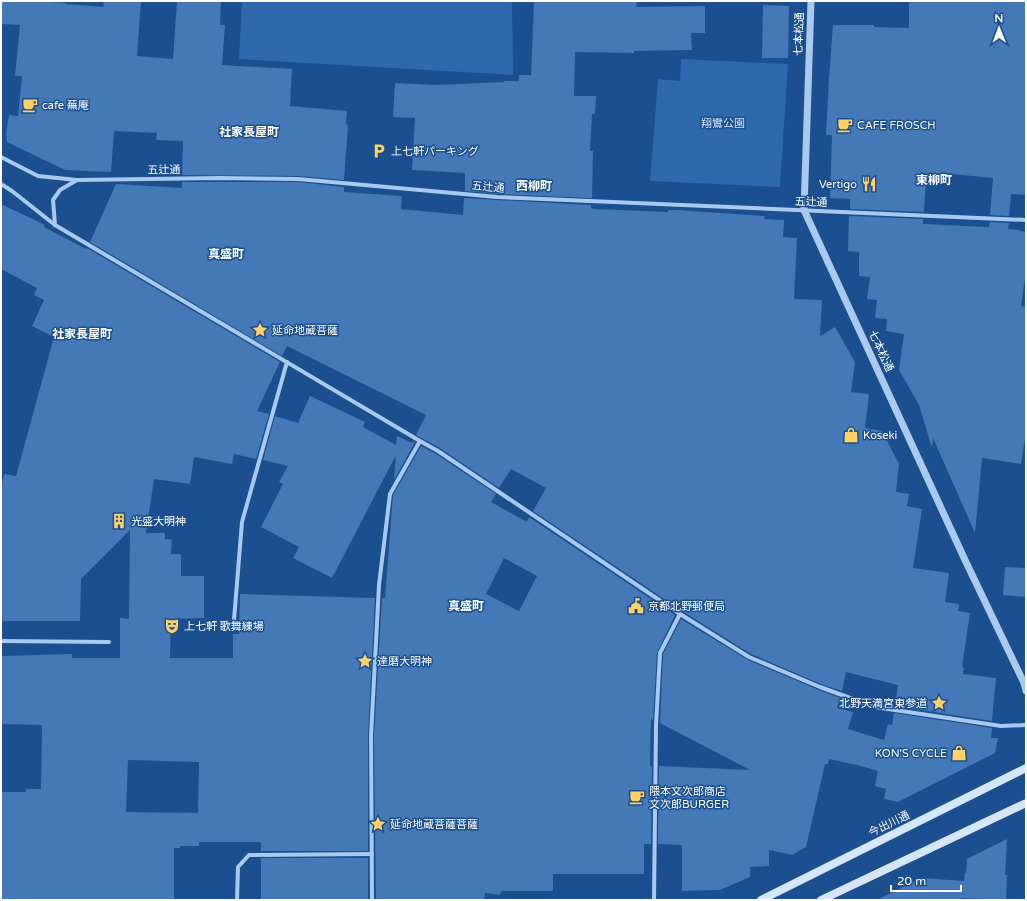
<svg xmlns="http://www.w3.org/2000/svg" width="1027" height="901" font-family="'Varela Round','Noto Sans JP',sans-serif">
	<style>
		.green { fill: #2e69ad }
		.building { fill: #4478b7; fill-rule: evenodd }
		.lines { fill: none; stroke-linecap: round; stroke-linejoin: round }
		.minor { stroke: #a9c9ee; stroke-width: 4 }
		.tertiary { stroke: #a9c9ee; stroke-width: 7 }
		.secondary { stroke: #d6e6fa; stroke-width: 8 }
		.labels { text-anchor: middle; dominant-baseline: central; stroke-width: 3; stroke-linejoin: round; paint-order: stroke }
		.street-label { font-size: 11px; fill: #fff; stroke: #1b4f8f }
		.poi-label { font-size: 11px; fill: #fff; stroke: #1b4f8f; text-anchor: start }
		.park-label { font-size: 11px; fill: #cfe3fa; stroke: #1b4f8f }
		.neighbourhood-label { font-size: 12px; font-weight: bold; fill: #fff; stroke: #1b4f8f }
	</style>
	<rect width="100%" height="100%" fill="#1b4f8f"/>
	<g class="green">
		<path d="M 242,1 L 512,1 L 513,75 L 239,59 Z"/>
		<path d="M 681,59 L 788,64 L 780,187 L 650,181 L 658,79 L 680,81 Z"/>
	</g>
	<g class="building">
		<path d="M 1,1 L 50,1 L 49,2 L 66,3 L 66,4 L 103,7 L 104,1 L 141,1 L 137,56 L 173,59 L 177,1 L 221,1 L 220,25 L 225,25 L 222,65 L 292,69 L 290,106 L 347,111 L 346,124 L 348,125 L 344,180 L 298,176 L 182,175 L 183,141 L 156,140 L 157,133 L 114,131 L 111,172 L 65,170 L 7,142 L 6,134 L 9,115 L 18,116 L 22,76 L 15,76 L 20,25 L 1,24 Z"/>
		<path d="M 534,1 L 637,1 L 636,7 L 705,6 L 705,33 L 691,33 L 692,50 L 634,51 L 634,53 L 575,52 L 574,96 L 596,96 L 595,114 L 592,114 L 590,151 L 593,151 L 592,198 L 497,194 L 465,191 L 465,173 L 412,170 L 415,118 L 393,117 L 395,83 L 436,85 L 504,82 L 504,81 L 519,81 L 519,75 L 531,75 Z"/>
		<path d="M 909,1 L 1026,1 L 1026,195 L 1011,194 L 1009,216 L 990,215 L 993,178 L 941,173 L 941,175 L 929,174 L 928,179 L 926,179 L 924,212 L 850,209 L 850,199 L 830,198 L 832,135 L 826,135 L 829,78 L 833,25 L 874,25 L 874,27 L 909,28 Z"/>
		<path d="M 763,5 L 789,6 L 788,58 L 762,58 Z"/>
		<path d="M 182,182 L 298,182 L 344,187 L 344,192 L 402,196 L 401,209 L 463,215 L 464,198 L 497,200 L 591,205 L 591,208 L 594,209 L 668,212 L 668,210 L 677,210 L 765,216 L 764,219 L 784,220 L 783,237 L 797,238 L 794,299 L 822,300 L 820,336 L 835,327 L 855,362 L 851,392 L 869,394 L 865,428 L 882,431 L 899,464 L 896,492 L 909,494 L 907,506 L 922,509 L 913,568 L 949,573 L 945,602 L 959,604 L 958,611 L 970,613 L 962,667 L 964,668 L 963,674 L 996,678 L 992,721 L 895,706 L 898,685 L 846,672 L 842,691 L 821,684 L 751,654 L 682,611 L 533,511 L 546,488 L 511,469 L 499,488 L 440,448 L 416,435 L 426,415 L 287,346 L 282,356 L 90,242 L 116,184 L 182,188 Z"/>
		<path d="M 1,204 L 45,225 L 44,227 L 86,249 L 87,248 L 280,362 L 257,411 L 269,414 L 256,459 L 234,454 L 232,464 L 194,457 L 190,484 L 154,479 L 146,533 L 165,533 L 165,539 L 172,539 L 171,554 L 181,554 L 181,576 L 204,576 L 204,618 L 171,619 L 170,658 L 233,658 L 233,634 L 239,634 L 240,594 L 375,598 L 368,736 L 368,851 L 261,851 L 261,842 L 199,842 L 199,846 L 180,846 L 180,848 L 174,848 L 174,900 L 1,900 L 1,792 L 26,792 L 26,789 L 41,789 L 42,725 L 2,724 L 1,656 L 72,654 L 72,658 L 120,658 L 120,618 L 129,619 L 130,530 L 81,579 L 80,621 L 1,621 L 1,489 L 4,474 L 16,476 L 54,337 L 32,326 L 44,300 L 34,295 L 37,288 L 1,269 ZM 128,760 L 199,762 L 198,813 L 126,812 Z"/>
		<path d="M 849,216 L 923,219 L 923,224 L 989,227 L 990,222 L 1009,223 L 1008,229 L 1020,230 L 1020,231 L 1026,232 L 1026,271 L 1021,306 L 1026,307 L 1026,432 L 1021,464 L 982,458 L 975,533 L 933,438 L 932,448 L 919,405 L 899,370 L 904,334 L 886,331 L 887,319 L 875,318 L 877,300 L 867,299 L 870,277 L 859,276 L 859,252 L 848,251 Z"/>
		<path d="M 310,396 L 365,422 L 363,427 L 396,445 L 397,436 L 412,443 L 413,441 L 415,442 L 394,480 L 396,455 L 332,578 L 293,558 L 299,547 L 261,527 L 283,484 L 279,482 L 288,466 L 263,460 L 275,416 L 298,423 Z"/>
		<path d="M 421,446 L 436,454 L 496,494 L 491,502 L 527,522 L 529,517 L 675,615 L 657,653 L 653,720 L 651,719 L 650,766 L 652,766 L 651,844 L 644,844 L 644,874 L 553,874 L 553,891 L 501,891 L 500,895 L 485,893 L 484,900 L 376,900 L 374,736 L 382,598 L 385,598 L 393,495 ZM 504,558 L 537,576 L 519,611 L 486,594 Z"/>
		<path d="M 1005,567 L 1026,568 L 1026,597 L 1003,595 Z"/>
		<path d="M 681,619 L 748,660 L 819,690 L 840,698 L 837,708 L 853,712 L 848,729 L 884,740 L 888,724 L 892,725 L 894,713 L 992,728 L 991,738 L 998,738 L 995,753 L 898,802 L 884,799 L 886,789 L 875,786 L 878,771 L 857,765 L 829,759 L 828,764 L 825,764 L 806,847 L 792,855 L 769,850 L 769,866 L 750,867 L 750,877 L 720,890 L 682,891 L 682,845 L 658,844 L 659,766 L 750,770 L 660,723 L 663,654 Z"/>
		<path d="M 1007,839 L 1005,875 L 1007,875 L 1006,900 L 961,898 L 961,900 L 877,900 L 921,878 L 964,881 L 965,873 L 966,873 L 967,859 Z"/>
		<rect x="261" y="858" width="107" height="42"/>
	</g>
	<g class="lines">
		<g class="minor">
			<path d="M 1,157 L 38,176 L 77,180 L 219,178 L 298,179 L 497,197 L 1026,220"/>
			<path d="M 1,184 L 12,191 L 55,225 L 420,441 L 438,451 L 680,614 L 749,657 L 820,687 L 875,707 L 1001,726 L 1026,725"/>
			<path d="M 55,225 L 53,200 L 60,190 L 77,180"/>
			<path d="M 234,620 L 242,522 L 287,362"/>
			<path d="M 1,641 L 109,642"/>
			<path d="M 237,900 L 238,867 L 249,855 L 372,854"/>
			<path d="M 372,900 L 371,736 L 379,585 L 390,494 L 420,441"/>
			<path d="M 654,900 L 656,725 L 660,653 L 680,614"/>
		</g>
		<path class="tertiary" d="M 811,1 L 804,210 L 965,560 L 1024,683 L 1026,691"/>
		<g class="secondary">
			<path d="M 761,900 L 1026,768"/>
			<path d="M 821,900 L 1026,803"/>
		</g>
	</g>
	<defs>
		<g id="cafe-bare" transform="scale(1.2)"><path d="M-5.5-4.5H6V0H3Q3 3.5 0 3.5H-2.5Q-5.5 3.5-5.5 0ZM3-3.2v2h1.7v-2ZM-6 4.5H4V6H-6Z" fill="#ffd166" stroke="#1b4f8f" stroke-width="2.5" paint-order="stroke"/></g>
		<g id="parking-bare" transform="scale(1.2)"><path d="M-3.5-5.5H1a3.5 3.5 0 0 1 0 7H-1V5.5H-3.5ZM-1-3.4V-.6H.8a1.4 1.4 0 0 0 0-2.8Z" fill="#ffd166" stroke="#1b4f8f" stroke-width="2.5" paint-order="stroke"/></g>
		<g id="restaurant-bare" transform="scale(1.2)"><path d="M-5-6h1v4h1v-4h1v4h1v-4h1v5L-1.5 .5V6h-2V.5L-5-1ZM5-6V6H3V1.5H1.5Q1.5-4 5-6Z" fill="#ffd166" stroke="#1b4f8f" stroke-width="2.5" paint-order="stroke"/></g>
		<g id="sight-bare" transform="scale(1.2)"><path d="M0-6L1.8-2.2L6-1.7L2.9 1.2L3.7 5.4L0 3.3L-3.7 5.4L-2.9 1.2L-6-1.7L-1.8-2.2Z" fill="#ffd166" stroke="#1b4f8f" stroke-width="2.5" paint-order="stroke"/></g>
		<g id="shop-bare" transform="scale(1.2)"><path d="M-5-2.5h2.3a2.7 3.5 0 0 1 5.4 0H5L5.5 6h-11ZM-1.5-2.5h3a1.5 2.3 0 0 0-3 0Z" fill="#ffd166" stroke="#1b4f8f" stroke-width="2.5" paint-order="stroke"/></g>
		<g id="building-bare" transform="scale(1.2)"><path d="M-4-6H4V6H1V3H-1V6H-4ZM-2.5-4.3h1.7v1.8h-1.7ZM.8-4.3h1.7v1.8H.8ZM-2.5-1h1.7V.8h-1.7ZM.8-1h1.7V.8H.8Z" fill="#ffd166" stroke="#1b4f8f" stroke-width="2.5" paint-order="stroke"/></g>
		<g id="civic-bare" transform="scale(1.2)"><path d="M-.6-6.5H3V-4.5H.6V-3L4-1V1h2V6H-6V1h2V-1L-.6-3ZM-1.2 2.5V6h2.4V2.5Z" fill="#ffd166" stroke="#1b4f8f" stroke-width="2.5" paint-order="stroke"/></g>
		<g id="theatre-bare" transform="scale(1.2)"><path d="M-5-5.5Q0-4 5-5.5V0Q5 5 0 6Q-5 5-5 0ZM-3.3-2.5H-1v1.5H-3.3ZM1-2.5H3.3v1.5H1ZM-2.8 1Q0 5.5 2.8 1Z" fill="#ffd166" stroke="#1b4f8f" stroke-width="2.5" paint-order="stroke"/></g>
	</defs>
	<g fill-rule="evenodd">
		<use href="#cafe-bare" x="30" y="105"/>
		<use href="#cafe-bare" x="845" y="125"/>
		<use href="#parking-bare" x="379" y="151"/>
		<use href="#restaurant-bare" x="869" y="184"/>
		<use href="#sight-bare" x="260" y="330"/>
		<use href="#shop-bare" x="851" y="435"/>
		<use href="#building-bare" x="119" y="521"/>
		<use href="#civic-bare" x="636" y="606"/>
		<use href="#theatre-bare" x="172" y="626"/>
		<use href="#sight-bare" x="365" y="661"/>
		<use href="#sight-bare" x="939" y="703"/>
		<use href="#shop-bare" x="959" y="753"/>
		<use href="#cafe-bare" x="637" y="797"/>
		<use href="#sight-bare" x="378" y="824"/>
	</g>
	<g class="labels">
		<g class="street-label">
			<text transform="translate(799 34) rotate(-88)">七本松通</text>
			<text transform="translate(164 170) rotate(-1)">五辻通</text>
			<text transform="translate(488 187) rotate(5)">五辻通</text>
			<text transform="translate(811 202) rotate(2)">五辻通</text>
			<text transform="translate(881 351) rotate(65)">七本松通</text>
			<text transform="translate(889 824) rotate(-26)">今出川通</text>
		</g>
		<g class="poi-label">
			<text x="42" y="105">cafe 蕪庵</text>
			<text x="857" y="125">CAFE FROSCH</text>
			<text x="391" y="151">上七軒パーキング</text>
			<text x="857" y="184" text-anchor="end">Vertigo</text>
			<text x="272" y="330">延命地蔵菩薩</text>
			<text x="863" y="435">Koseki</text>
			<text x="131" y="521">光盛大明神</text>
			<text x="648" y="606">京都北野郵便局</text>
			<text x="184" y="626">上七軒 歌舞練場</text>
			<text x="377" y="661">達磨大明神</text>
			<text x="927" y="703" text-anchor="end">北野天満宮東参道</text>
			<text x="947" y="753" text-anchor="end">KON'S CYCLE</text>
			<text x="649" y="791">隈本文次郎商店<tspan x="649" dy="13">文次郎BURGER</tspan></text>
			<text x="390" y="824">延命地蔵菩薩菩薩</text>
		</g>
		<g class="park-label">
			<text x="723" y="123">翔鸞公園</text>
		</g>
		<g class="neighbourhood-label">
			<text x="249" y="132">社家長屋町</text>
			<text x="934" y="180">東柳町</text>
			<text x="534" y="186">西柳町</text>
			<text x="226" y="254">真盛町</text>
			<text x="82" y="334">社家長屋町</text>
			<text x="466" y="606">真盛町</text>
		</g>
	</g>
	<rect width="1027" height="901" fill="none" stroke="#ffffff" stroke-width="4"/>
	<g transform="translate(999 28) rotate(359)" stroke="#1b4f8f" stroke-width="3" paint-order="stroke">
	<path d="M0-3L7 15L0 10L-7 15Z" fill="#ffffff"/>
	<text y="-6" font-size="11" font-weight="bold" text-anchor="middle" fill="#ffffff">N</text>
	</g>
	<path d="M891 885v6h70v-6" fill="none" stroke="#ffffff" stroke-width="2"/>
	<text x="897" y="885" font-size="12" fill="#ffffff" stroke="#1b4f8f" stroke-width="3" paint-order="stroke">20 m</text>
</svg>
